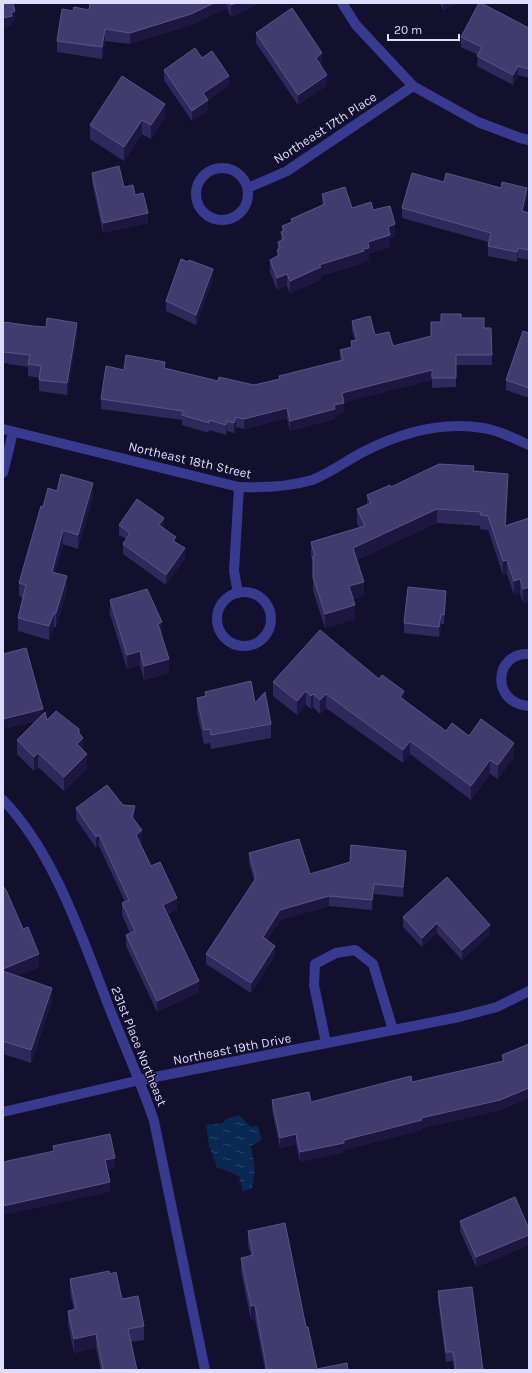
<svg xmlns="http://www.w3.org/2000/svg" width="532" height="1373" font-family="Karla,sans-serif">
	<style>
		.water { fill: url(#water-ripples) }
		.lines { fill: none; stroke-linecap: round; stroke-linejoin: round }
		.street { stroke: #383a8f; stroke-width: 10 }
		.wall { fill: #2f285b }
		.shaded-wall { fill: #1c1641 }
		.building { fill: #423b6d; stroke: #5a5484 }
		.labels { text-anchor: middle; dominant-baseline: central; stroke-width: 3; stroke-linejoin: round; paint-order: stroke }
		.street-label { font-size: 13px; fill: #dedcff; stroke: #13102d }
	</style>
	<defs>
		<pattern id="water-ripples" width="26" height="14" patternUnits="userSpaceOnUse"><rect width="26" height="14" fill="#092852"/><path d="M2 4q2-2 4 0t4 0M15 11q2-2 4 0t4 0" fill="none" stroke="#2c476c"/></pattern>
	</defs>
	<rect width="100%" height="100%" fill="#13102d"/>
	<path class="water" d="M 239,1115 L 251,1127 L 258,1126 L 262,1140 L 251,1146 L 255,1170 L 252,1189 L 243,1191 L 239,1176 L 217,1167 L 209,1146 L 206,1125 L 223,1123 L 226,1119 Z"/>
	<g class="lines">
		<g class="street">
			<path d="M 342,3 L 356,25 L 413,86 L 478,122 L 520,138 L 529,140"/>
			<circle cx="222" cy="194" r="26"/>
			<path d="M 248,188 L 287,171 L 413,86"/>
			<path d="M 3,429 L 239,487 C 264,488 288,487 312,480 C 330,473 346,461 363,452 C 400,433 441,421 483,428 C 499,430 515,439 529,445"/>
			<path d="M 3,473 L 13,432"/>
			<circle cx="244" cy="619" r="27"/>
			<path d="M 238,593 L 234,571 L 239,487"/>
			<path d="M 529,654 C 494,652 490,703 529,706"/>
			<path d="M 3,800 C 54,852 83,940 109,1007 C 124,1045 141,1082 154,1121 L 205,1370"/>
			<path d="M 326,1043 L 314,985 L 315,964 L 336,953 L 355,950 L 373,964 L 393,1030"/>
			<path d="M 3,1112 L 140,1080 L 459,1017 L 497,1007 L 529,991"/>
		</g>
	</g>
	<g class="wall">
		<path d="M 90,3 L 260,3 L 231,17 L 227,8 L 191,25 L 130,44 L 105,41 L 102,59 L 57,52 L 57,41 L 73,11 L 89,10 Z"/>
		<path d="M 440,3 L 459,3 L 443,10 Z"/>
		<path d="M 529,28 L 529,78 L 518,75 L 513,85 L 477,66 L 478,55 L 461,47 L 461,37 Z"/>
		<path d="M 256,33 L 322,63 L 320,64 L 327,85 L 298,105 L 256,43 Z"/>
		<path d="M 202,58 L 229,85 L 208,100 L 208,110 L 192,121 L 164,80 L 164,70 Z"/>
		<path d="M 165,117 L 151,139 L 142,134 L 124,161 L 90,139 L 90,125 Z"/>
		<path d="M 92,173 L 124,187 L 148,223 L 103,233 L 92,182 Z"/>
		<path d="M 444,182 L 527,198 L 524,212 L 529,213 L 529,260 L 518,258 L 517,262 L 488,256 L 488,242 L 402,218 L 402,208 Z"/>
		<path d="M 322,194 L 352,208 L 373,210 L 395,237 L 390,238 L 390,247 L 369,253 L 369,260 L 364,261 L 364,263 L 321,276 L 321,280 L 290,293 L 287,286 L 277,290 L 270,272 L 270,260 L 277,257 L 278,242 L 281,241 L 281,232 L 282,231 L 282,226 L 291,222 L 291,219 L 322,205 Z"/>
		<path d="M 213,279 L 196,325 L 166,311 L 166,301 Z"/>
		<path d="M 461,318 L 484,328 L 491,328 L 492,365 L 456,365 L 456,387 L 432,388 L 432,380 L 344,402 L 344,412 L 335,415 L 335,419 L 290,431 L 287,418 L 244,429 L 236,427 L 234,433 L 227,431 L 226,435 L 209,430 L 209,433 L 182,425 L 182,420 L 101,409 L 101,399 L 165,368 L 218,381 L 254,385 L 279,379 L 279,376 L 340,360 L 340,350 L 351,347 L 351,341 L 355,341 L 352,331 L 352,321 L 393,346 L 431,336 L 441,322 Z"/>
		<path d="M 3,322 L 77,335 L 67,395 L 39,391 L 39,378 L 28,376 L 28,367 L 3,363 Z"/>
		<path d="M 529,333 L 529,398 L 506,390 L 506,380 Z"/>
		<path d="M 474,471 L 508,487 L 506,525 L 529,518 L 529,601 L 523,603 L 520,593 L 514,595 L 507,574 L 503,575 L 488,530 L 480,529 L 480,526 L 437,523 L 357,560 L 364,596 L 353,599 L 355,619 L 325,628 L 313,591 L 313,563 L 311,556 L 311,542 L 359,527 L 357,523 L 357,509 L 367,505 L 367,495 L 391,487 Z"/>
		<path d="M 57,491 L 93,497 L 78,549 L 63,544 L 55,573 L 67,590 L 56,627 L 54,627 L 49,640 L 18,631 L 18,618 L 23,598 L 19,596 L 19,583 L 43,507 Z"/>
		<path d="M 119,525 L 164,528 L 176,542 L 185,558 L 166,585 L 123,554 L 123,544 L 126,539 L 119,535 Z"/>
		<path d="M 110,600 L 162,636 L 169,673 L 144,680 L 140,665 L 127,669 L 110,614 Z"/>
		<path d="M 446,601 L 444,624 L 441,624 L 439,637 L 404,633 L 404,623 Z"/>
		<path d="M 273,682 L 404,700 L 446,731 L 469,736 L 514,757 L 498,779 L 490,774 L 471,800 L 410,754 L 403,763 L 326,708 L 320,714 L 313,707 L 311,709 L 306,705 L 297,715 L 273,696 Z"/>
		<path d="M 205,692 L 255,703 L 271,724 L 271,738 L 211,749 L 210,743 L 204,744 L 197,712 L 197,698 L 205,696 Z"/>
		<path d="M 43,714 L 47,720 L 79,733 L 87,768 L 64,791 L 38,767 L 34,771 L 17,754 L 17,740 L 36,721 L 3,729 Z"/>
		<path d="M 123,805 L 135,817 L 134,820 L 142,841 L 140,843 L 151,866 L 177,909 L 168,914 L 199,992 L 157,1012 L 126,946 L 126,935 L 130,933 L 122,915 L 122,903 L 125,902 L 99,846 L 96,848 L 76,819 L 76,808 Z"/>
		<path d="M 249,853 L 310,874 L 406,860 L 403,897 L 374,894 L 372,910 L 329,906 L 280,920 L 267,940 L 275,955 L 251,993 L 206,964 L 206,954 L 254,881 L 249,863 Z"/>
		<path d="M 3,886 L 39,967 L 17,976 L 52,1001 L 31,1063 L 3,1054 Z"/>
		<path d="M 403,917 L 490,925 L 490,934 L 462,960 L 437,933 L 422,947 L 403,927 Z"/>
		<path d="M 529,1044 L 529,1098 L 500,1110 L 422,1128 L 422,1130 L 344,1150 L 344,1152 L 300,1162 L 296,1144 L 280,1148 L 272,1110 L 272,1100 L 311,1102 L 412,1082 L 502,1061 L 502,1055 Z"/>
		<path d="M 460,1221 L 529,1229 L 529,1245 L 476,1267 L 460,1231 Z"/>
		<path d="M 248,1231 L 306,1327 L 317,1369 L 348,1370 L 265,1370 L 255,1319 L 251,1320 L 241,1272 L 241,1258 L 251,1256 L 248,1245 Z"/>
		<path d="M 110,1274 L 122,1299 L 144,1326 L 144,1340 L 131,1342 L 137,1370 L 101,1370 L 96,1348 L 74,1353 L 68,1324 L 68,1311 L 74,1309 L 70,1293 L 70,1279 Z"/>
		<path d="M 438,1291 L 483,1370 L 454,1370 L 453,1361 L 446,1362 L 438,1301 Z"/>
	</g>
	<g class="shaded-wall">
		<path d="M 214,3 L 227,3 L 227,8 L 191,25 L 130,44 L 130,33 Z"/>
		<path d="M 236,3 L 260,3 L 231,17 L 231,5 Z"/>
		<path d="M 443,3 L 459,3 L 443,10 Z"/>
		<path d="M 15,11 L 15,21 L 12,22 L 12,25 L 3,28 L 3,18 L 11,13 Z"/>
		<path d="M 105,29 L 105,41 L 102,59 L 102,47 Z"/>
		<path d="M 322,53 L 322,63 L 316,68 L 316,58 Z"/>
		<path d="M 518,66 L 518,75 L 513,85 L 513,75 Z"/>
		<path d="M 327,75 L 327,85 L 298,105 L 298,95 Z"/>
		<path d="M 229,76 L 229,85 L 203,103 L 203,93 Z"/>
		<path d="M 208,100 L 208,110 L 192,121 L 192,111 Z"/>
		<path d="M 165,104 L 165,117 L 151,139 L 151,125 Z"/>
		<path d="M 142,120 L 142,134 L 124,161 L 124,147 Z"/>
		<path d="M 527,188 L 527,198 L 522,221 L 522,211 Z"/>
		<path d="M 148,213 L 148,223 L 103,233 L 103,223 Z"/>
		<path d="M 395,224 L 395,237 L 390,238 L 390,247 L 369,253 L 369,260 L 364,261 L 364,263 L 321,276 L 321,280 L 290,293 L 290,281 L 319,265 L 363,249 L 368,242 L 388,227 Z"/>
		<path d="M 518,248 L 518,258 L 517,262 L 517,252 Z"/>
		<path d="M 213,269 L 213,279 L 196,325 L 196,315 Z"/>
		<path d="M 287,274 L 287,286 L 277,290 L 277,278 Z"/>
		<path d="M 77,323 L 77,335 L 67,395 L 67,383 Z"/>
		<path d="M 432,370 L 432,380 L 342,403 L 342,393 Z"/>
		<path d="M 344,403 L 344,412 L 335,415 L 335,419 L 290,431 L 290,421 L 334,405 Z"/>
		<path d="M 287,408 L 287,418 L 244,429 L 244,419 Z"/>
		<path d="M 236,417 L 236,427 L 234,433 L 234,423 Z"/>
		<path d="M 227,421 L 227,431 L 226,435 L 226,425 Z"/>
		<path d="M 508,474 L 508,487 L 505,539 L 505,526 Z"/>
		<path d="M 93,483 L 93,497 L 78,549 L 78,535 Z"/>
		<path d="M 437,509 L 437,523 L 353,562 L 353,548 Z"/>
		<path d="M 164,518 L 164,528 L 159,525 Z"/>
		<path d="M 63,530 L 63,544 L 52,586 L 52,572 Z"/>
		<path d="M 185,548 L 185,558 L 166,585 L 166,575 Z"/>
		<path d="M 507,560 L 507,574 L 503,575 L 503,561 Z"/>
		<path d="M 67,576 L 67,590 L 56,627 L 56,613 Z"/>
		<path d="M 520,579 L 520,593 L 514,595 L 514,581 Z"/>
		<path d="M 364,582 L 364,596 L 349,600 L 349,586 Z"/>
		<path d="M 529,587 L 529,601 L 523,603 L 523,589 Z"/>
		<path d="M 446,591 L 446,601 L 444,624 L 444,615 Z"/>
		<path d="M 355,605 L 355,619 L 325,628 L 325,614 Z"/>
		<path d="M 54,613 L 54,627 L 49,640 L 49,626 Z"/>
		<path d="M 441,614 L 441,624 L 439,637 L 439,627 Z"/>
		<path d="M 162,622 L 162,636 L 158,624 Z"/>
		<path d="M 140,651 L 140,665 L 127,669 L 127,655 Z"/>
		<path d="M 169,659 L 169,673 L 144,680 L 144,666 Z"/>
		<path d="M 306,691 L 306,705 L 297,715 L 297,701 Z"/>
		<path d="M 404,691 L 404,705 L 400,697 Z"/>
		<path d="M 313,694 L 313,707 L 311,709 L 311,696 Z"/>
		<path d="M 326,694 L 326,708 L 320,714 L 320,700 Z"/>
		<path d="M 43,709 L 43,719 L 3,729 L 3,719 Z"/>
		<path d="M 83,738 L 83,752 L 77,744 Z"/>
		<path d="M 410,741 L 410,754 L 403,763 L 403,750 Z"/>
		<path d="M 514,743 L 514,757 L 498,779 L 498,765 Z"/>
		<path d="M 38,753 L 38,767 L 34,771 L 34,757 Z"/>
		<path d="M 87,754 L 87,768 L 64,791 L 64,777 Z"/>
		<path d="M 490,760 L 490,774 L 471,800 L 471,786 Z"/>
		<path d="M 135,806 L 135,817 L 132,828 L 132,817 Z"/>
		<path d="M 142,830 L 142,841 L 136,846 L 136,835 Z"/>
		<path d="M 99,835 L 99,846 L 96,848 L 96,837 Z"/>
		<path d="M 406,851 L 406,860 L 403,897 L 403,887 Z"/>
		<path d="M 374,884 L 374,894 L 372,910 L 372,900 Z"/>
		<path d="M 329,896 L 329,906 L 280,920 L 263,947 L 263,937 L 280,910 Z"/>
		<path d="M 177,898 L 177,909 L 163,916 L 163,905 Z"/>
		<path d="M 437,923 L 437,933 L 422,947 L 422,938 Z"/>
		<path d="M 490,925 L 490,934 L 462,960 L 462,950 Z"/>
		<path d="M 275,946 L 275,955 L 251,993 L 251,983 Z"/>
		<path d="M 39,954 L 39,967 L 3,982 L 3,969 Z"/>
		<path d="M 199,981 L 199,992 L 157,1012 L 157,1001 Z"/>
		<path d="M 52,988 L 52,1001 L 31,1063 L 31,1050 Z"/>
		<path d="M 529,1088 L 529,1098 L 500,1110 L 422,1128 L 422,1130 L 344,1150 L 344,1152 L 300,1162 L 300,1152 L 421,1118 Z"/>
		<path d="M 296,1134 L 296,1144 L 280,1148 L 280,1138 Z"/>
		<path d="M 115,1158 L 115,1168 L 105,1170 L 105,1160 Z"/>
		<path d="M 110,1182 L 110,1192 L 3,1215 L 3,1206 Z"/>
		<path d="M 529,1235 L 529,1245 L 476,1267 L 476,1257 Z"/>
		<path d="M 255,1305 L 255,1319 L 251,1320 L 251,1306 Z"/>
		<path d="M 96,1334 L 96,1348 L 74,1353 L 74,1339 Z"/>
	</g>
	<g class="building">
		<path d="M 3,3 L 13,3 L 15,11 L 11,13 L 12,16 L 3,18 Z"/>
		<path d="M 90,3 L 214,3 L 191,14 L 130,33 L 105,29 L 102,47 L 57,41 L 62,9 L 73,11 L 74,7 L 89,10 Z"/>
		<path d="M 230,3 L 236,3 L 231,5 Z"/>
		<path d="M 479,3 L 481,3 L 529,28 L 529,69 L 518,66 L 513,75 L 477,56 L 482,47 L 461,37 Z"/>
		<path d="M 292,8 L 322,53 L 316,58 L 327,75 L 298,95 L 256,33 Z"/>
		<path d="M 195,48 L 202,58 L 212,51 L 229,76 L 203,93 L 208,100 L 192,111 L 164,70 Z"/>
		<path d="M 122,76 L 165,104 L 151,125 L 142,120 L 124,147 L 90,125 Z"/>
		<path d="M 119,166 L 124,187 L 133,185 L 135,195 L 143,193 L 148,213 L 103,223 L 92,173 Z"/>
		<path d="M 412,173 L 444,182 L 446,173 L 501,188 L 502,182 L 527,188 L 522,211 L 529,213 L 529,250 L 518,248 L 517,252 L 488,246 L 491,233 L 402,208 Z"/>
		<path d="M 345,187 L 352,208 L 371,202 L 373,210 L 390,206 L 395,224 L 388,227 L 390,235 L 368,242 L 369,248 L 363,249 L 364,251 L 319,265 L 321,267 L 290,281 L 287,274 L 277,278 L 270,260 L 279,255 L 277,250 L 280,248 L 278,242 L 284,239 L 281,232 L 284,230 L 282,226 L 292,222 L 291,219 L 325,204 L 322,194 Z"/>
		<path d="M 181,259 L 188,262 L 189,260 L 213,269 L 196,315 L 166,301 Z"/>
		<path d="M 441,314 L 461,314 L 461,318 L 484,318 L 484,328 L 491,328 L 492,355 L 456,355 L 456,378 L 432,378 L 432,370 L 342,393 L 344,403 L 334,405 L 335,409 L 290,421 L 287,408 L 244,419 L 236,417 L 234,423 L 227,421 L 226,425 L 209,420 L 209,423 L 182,415 L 183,411 L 101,399 L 106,366 L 124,370 L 126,355 L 165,362 L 164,368 L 218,381 L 219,377 L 254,385 L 280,379 L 279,376 L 343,360 L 340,350 L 352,347 L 351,341 L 357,340 L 352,321 L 370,316 L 375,335 L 389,332 L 393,346 L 431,336 L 431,322 L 441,322 Z"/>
		<path d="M 47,318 L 77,323 L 67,383 L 39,380 L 41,366 L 28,364 L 30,355 L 3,352 L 3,322 L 33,326 L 46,327 Z"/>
		<path d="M 523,331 L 529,333 L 529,388 L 506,380 Z"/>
		<path d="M 439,464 L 474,466 L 473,471 L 508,474 L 505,526 L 529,518 L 529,587 L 523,589 L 520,579 L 514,581 L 507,560 L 503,561 L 488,516 L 480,515 L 481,512 L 437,509 L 353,548 L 364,582 L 349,586 L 355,605 L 325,614 L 313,577 L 313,556 L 315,556 L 311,542 L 365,526 L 357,509 L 371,503 L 367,495 L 390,485 L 391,487 Z"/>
		<path d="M 61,474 L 93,483 L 78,535 L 63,530 L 52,572 L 67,576 L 56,613 L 54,613 L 49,626 L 18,618 L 26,585 L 19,583 L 41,506 L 43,507 L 48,488 L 57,491 Z"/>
		<path d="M 137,499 L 164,518 L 159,525 L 176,537 L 173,541 L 185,548 L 166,575 L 123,544 L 130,533 L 119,525 Z"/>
		<path d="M 408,587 L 446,591 L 444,615 L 441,614 L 439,627 L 404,623 Z"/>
		<path d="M 147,589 L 162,622 L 158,624 L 169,659 L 144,666 L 140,651 L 127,655 L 110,600 Z"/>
		<path d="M 320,630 L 379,679 L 382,675 L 404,691 L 400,697 L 446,731 L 452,723 L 469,736 L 481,719 L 514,743 L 498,765 L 490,760 L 471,786 L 410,741 L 403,750 L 326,694 L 320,700 L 313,694 L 311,696 L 306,691 L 297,701 L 273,682 Z"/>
		<path d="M 26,648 L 43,709 L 3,719 L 3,654 Z"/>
		<path d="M 251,681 L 255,703 L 265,692 L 271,724 L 211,735 L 210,729 L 204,730 L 197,698 L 206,696 L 205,692 Z"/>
		<path d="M 56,711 L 79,729 L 79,733 L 83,738 L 77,744 L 87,754 L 64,777 L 38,753 L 34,757 L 17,740 L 45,712 L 47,720 Z"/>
		<path d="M 107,785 L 123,805 L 135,806 L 132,817 L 142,830 L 136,835 L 151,866 L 160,862 L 177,898 L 163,905 L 199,981 L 157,1001 L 126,935 L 135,931 L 122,903 L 129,900 L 99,835 L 96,837 L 76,808 Z"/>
		<path d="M 299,839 L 310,874 L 350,862 L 351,845 L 406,851 L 403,887 L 374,884 L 372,900 L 329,896 L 280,910 L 263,937 L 275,946 L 251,983 L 206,954 L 256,878 L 249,853 Z"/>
		<path d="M 447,877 L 490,925 L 462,950 L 437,923 L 422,938 L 403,917 Z"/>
		<path d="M 3,886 L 6,890 L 23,929 L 28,927 L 39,954 L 3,969 Z"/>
		<path d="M 3,971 L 52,988 L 31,1050 L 3,1041 Z"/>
		<path d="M 529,1044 L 529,1088 L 500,1100 L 421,1118 L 422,1120 L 344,1140 L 344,1143 L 300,1152 L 296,1134 L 280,1138 L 272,1100 L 309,1092 L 311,1102 L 411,1076 L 412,1082 L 504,1061 L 502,1055 Z"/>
		<path d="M 110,1134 L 115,1158 L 105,1160 L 110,1182 L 3,1206 L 3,1162 L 54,1151 L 53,1146 Z"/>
		<path d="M 515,1197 L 529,1229 L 529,1235 L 476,1257 L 460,1221 Z"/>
		<path d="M 285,1223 L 306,1327 L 308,1327 L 317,1369 L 347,1363 L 348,1370 L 267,1370 L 255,1305 L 251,1306 L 241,1258 L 253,1255 L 248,1231 Z"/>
		<path d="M 109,1271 L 110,1274 L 116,1272 L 122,1299 L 138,1296 L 144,1326 L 128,1329 L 137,1370 L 103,1370 L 96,1334 L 74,1339 L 68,1311 L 76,1309 L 70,1279 Z"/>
		<path d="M 472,1287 L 483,1370 L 456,1370 L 453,1352 L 446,1352 L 438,1291 Z"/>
	</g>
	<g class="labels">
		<g class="street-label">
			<text transform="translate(325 128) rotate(-33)">Northeast 17th Place</text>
			<text transform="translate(190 460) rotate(13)">Northeast 18th Street</text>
			<text transform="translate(139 1046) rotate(68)">231st Place Northeast</text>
			<text transform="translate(232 1049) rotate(-11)">Northeast 19th Drive</text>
		</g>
	</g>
	<rect width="532" height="1373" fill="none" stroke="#dedcff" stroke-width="8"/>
	<path d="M388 34v6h71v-6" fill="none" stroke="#dedcff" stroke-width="2"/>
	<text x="394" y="34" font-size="12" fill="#dedcff" stroke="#13102d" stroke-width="3" paint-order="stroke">20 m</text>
</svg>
